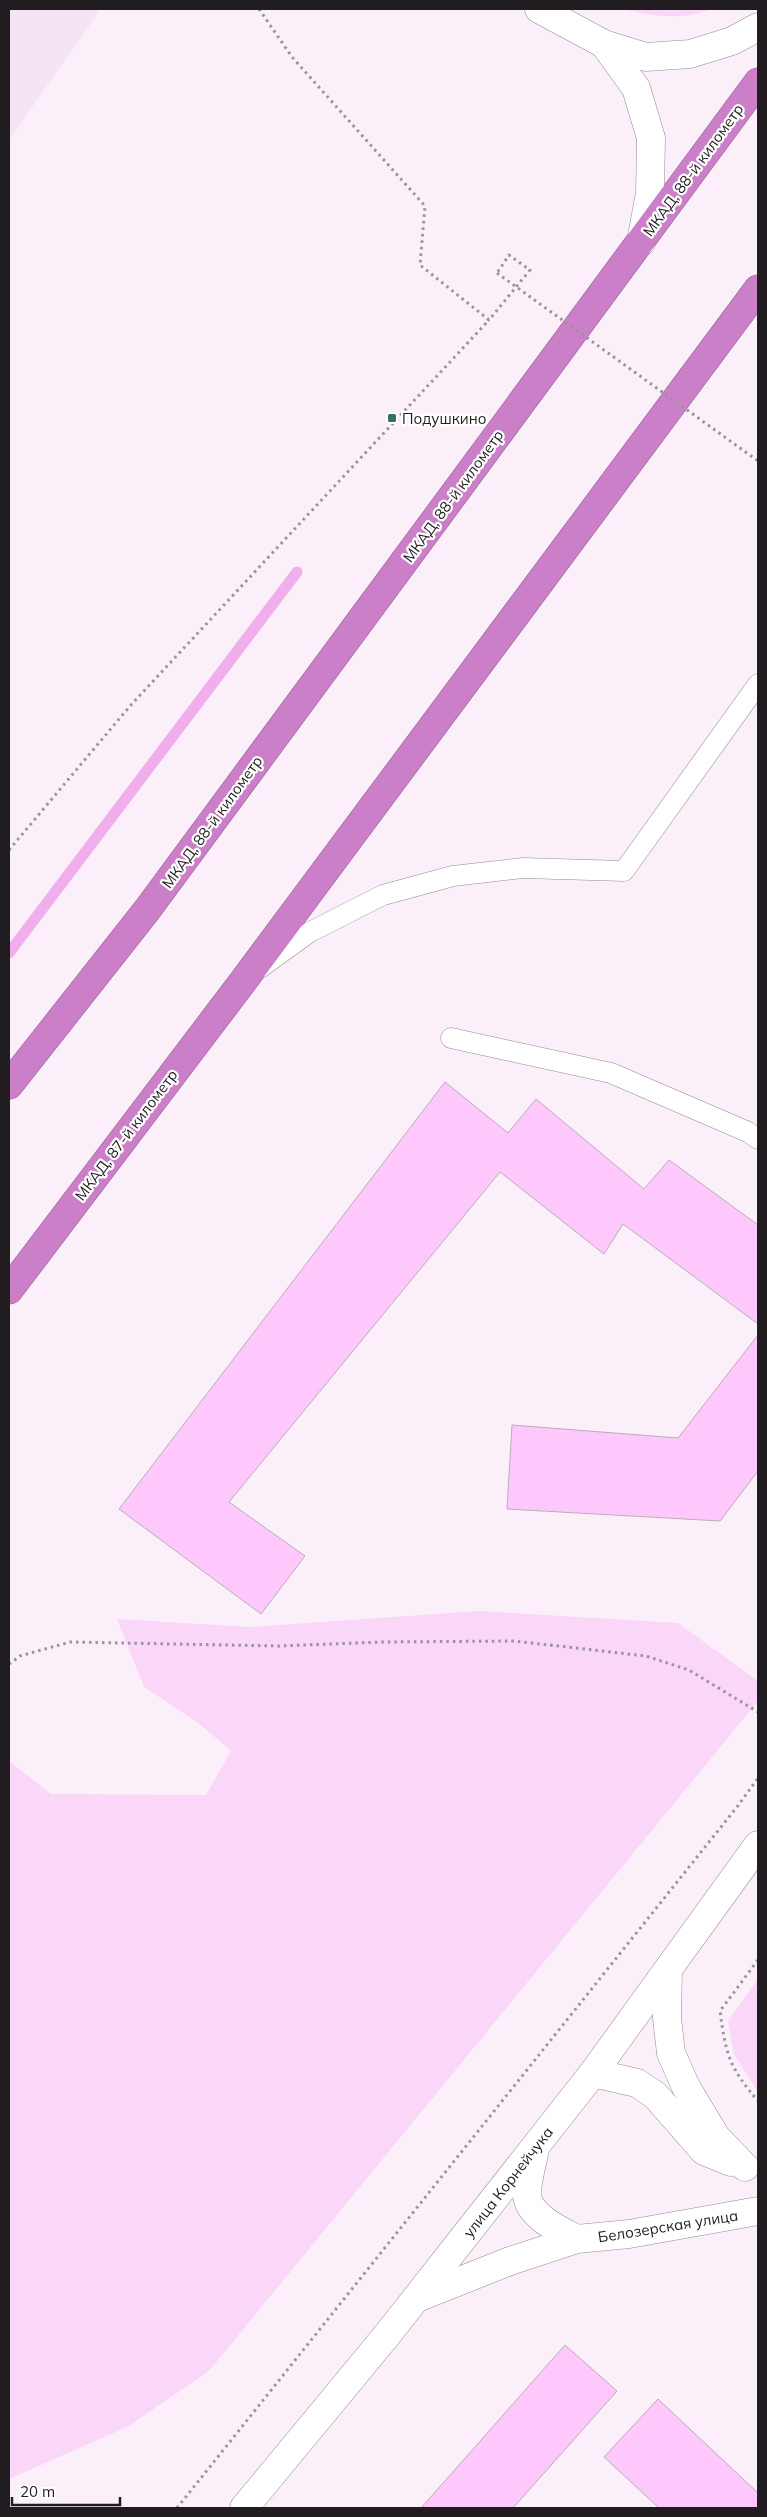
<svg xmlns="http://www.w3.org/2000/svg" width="767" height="2517" font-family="Mulish,sans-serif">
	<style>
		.built { fill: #f5e4f4 }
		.green { fill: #fad6f8 }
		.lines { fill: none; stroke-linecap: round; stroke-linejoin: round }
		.stream { stroke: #f0aeed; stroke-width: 11 }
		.building { fill: #ffc8fc; stroke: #b8aeb7 }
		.lane-casing { stroke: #938a93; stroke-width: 21 }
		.street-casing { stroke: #938a93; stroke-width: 29 }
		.secondary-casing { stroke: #938a93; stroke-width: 29 }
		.highway-casing { stroke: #8f5c8e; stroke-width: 29 }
		.path { stroke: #9b939a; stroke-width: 3; stroke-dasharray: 2.5 4; stroke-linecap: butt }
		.lane { stroke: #fff; stroke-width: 20 }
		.street { stroke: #fff; stroke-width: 28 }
		.secondary { stroke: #fff; stroke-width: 28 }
		.highway { stroke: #cb7fc9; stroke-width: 28 }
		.path-bridge { stroke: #9b939a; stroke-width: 3; stroke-dasharray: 2.5 4; stroke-linecap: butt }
		.poi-dot { fill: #307366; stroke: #fff; stroke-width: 2 }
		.labels { text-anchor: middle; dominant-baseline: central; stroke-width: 4.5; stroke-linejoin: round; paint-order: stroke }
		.street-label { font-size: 15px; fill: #201c1f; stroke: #fff }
		.poi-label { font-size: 15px; fill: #201c1f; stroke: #fff; text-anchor: start }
	</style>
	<rect width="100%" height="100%" fill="#fbf0fa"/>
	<path class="built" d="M 9,9 L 101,9 L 9,140 Z"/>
	<g class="green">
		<path d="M 623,9 L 711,9 C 686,21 650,16 623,9 Z"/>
		<path d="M 479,1611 L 678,1623 L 758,1681 L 758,1701 L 209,2371 L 127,2427 L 9,2479 L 9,1761 L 51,1794 L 206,1795 L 231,1751 L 197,1722 L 144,1687 L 117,1619 L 250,1627 Z"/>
		<path d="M 758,1979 L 758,2092 L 734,2054 L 728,2021 Z"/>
	</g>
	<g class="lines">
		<path class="stream" d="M 9,953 L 297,572"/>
	</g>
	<g class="building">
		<path d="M 445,1082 L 508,1133 L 536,1099 L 644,1189 L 669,1160 L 758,1225 L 758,1324 L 623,1224 L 604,1254 L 500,1172 L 229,1502 L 305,1556 L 261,1614 L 119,1509 Z"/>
		<path d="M 758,1335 L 758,1471 L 720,1521 L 507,1509 L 512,1425 L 678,1438 Z"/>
		<path d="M 565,2345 L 617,2391 L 513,2508 L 421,2508 Z"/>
		<path d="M 658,2399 L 758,2493 L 758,2508 L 659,2508 L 604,2457 Z"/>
	</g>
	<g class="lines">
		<g class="lane-casing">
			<g id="lane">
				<path d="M 260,968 L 310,932 L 383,895 L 453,876 L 523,868 L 624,871 L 758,684"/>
				<path d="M 451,1038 L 611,1073 L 748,1132 L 758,1139"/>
			</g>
		</g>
		<g class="street-casing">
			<g id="street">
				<path d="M 539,9 L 604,44 L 646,57 L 690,54 L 732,41 L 758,27"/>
				<path d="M 604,44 L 636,88 L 651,138 L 650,193 L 641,242"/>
			</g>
		</g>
		<g class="secondary-casing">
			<g id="secondary">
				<path d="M 668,1970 L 667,2018 L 671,2053 L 686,2087 L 716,2137 L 745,2167"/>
				<path d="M 593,2073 L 637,2083 L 655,2095 L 704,2151 L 731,2162"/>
				<path d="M 535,2149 C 533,2161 526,2184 527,2196 C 530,2217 561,2231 577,2239"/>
				<path d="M 417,2298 L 510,2261 L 577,2239 L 629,2234 L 758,2211"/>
				<path d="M 244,2508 L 387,2335 L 593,2073 L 758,1845"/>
			</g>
		</g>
		<g class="highway-casing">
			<g id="highway">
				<path d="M 9,1085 L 147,910 L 758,82"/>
				<path d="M 9,1290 L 244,980 L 758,289"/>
			</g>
		</g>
		<g class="path">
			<path d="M 259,9 L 292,57 L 425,206 L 420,265 L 489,320 L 530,270 L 509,255 L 497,273"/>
			<path d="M 9,850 L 130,706 L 489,320"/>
			<path d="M 9,1664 L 20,1656 L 70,1642 L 280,1646 L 383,1642 L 514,1641 L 646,1656 L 689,1670 L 758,1712"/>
			<path d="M 758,1960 L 720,2011 C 726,2055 729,2067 758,2101"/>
			<path d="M 177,2508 L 737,1807 L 758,1778"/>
		</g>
		<use href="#lane" class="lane"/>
		<use href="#street" class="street"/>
		<use href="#secondary" class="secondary"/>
		<use href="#highway" class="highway"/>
		<path class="path-bridge" d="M 497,273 L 758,461"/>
	</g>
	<rect class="poi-dot" x="387" y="413" width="10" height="10" rx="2.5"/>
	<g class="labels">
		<g class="street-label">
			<text transform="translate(693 170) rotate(-54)">МКАД, 88-й километр</text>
			<text transform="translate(453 496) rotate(-54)">МКАД, 88-й километр</text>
			<text transform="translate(212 822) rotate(-54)">МКАД, 88-й километр</text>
			<text transform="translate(126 1135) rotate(-53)">МКАД, 87-й километр</text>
			<text transform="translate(508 2182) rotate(-52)">улица Корнейчука</text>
			<text transform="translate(668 2226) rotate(-9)">Белозерская улица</text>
		</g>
		<g class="poi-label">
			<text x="402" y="418">Подушкино</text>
		</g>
	</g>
	<rect width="767" height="2517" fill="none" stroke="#201c1f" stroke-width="20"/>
	<path d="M12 2497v8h108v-8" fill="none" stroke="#201c1f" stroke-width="2.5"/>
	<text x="20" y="2497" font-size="15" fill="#201c1f" stroke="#ffffff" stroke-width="4" paint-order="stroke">20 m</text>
</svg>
